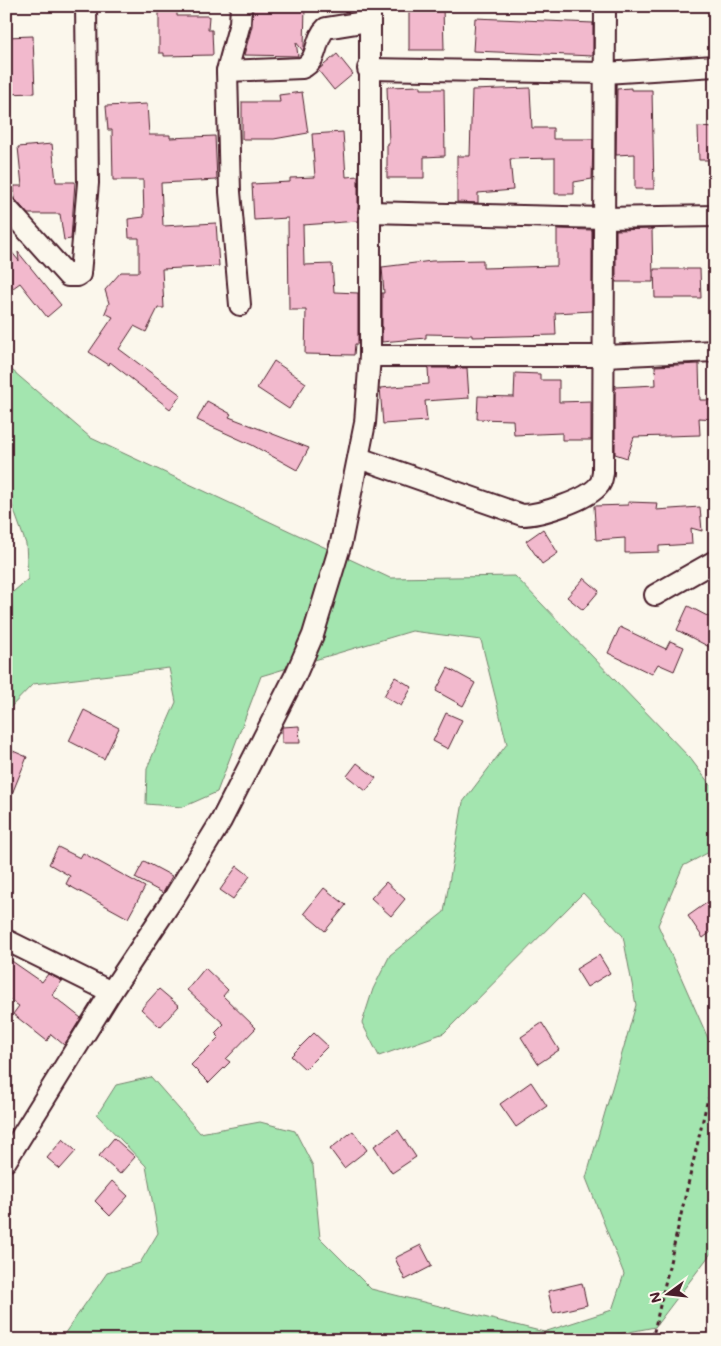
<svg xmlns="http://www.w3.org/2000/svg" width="721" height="1346" font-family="Mali,sans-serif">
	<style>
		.green { fill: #a3e5af; stroke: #76826d }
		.building { fill: #f2b9cd; stroke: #4a1f2b }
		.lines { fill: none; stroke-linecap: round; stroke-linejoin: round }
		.street-casing { stroke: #4a1f2b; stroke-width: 24 }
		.path { stroke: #4a1f2b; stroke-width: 3; stroke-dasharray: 4 4; stroke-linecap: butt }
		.street { stroke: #fbf7ec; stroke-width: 20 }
	</style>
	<rect width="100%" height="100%" fill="#fbf7ec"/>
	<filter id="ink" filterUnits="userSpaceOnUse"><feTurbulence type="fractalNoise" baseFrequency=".02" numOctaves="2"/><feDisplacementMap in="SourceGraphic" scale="10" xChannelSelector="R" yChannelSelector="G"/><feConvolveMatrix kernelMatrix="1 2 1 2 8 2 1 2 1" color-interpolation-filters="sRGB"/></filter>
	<g filter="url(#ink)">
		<path class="green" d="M 6,365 L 91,438 L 390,578 L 515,576 L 690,758 L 715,791 L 715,849 L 683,866 L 658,925 L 715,1054 L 715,1248 L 655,1327 L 588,1340 L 60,1340 L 107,1273 L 140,1263 L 158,1233 L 146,1166 L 97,1115 L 116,1085 L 151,1077 L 200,1133 L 260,1122 L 295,1131 L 313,1166 L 320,1238 L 371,1289 L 544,1332 L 612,1310 L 624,1274 L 586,1178 L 636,1005 L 623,936 L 583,893 L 444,1033 L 379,1056 L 362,1023 L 373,989 L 390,955 L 444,912 L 463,802 L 507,744 L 481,640 L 412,631 L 261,676 L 217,792 L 183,807 L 146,804 L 147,768 L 176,702 L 169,668 L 33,684 L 6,712 L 6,598 L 28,579 L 26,544 L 6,488 Z"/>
		<g class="building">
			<path d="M 159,6 L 177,6 L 177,16 L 209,16 L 208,30 L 212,30 L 213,55 L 164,56 L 164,53 L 159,53 Z"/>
			<path d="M 253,6 L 305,6 L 304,47 L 303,51 L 296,42 L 298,56 L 244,55 L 252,26 Z"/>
			<path d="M 409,6 L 443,6 L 444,50 L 409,50 Z"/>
			<path d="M 475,18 L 593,23 L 593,56 L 473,51 Z"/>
			<path d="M 33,36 L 35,93 L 6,94 L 6,37 Z"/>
			<path d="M 337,54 L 353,74 L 334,90 L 318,70 Z"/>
			<path d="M 421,86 L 421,89 L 444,89 L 445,156 L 424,157 L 424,178 L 387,178 L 387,144 L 389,144 L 387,87 Z"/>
			<path d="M 530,88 L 532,128 L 553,128 L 553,139 L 593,139 L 592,179 L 574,182 L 574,194 L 555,194 L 555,158 L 510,159 L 513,190 L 478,193 L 478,203 L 457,202 L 457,156 L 470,156 L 472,90 Z"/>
			<path d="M 631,88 L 631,90 L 652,90 L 654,189 L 635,189 L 635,154 L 616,155 L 617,89 Z"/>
			<path d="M 302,92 L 308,133 L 274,139 L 242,139 L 242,102 L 280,102 L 279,95 Z"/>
			<path d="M 147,104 L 149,135 L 170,135 L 170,138 L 215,136 L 217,180 L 161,183 L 163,226 L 216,223 L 219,266 L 162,269 L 164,308 L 158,308 L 146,332 L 134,326 L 119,349 L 181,395 L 170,409 L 110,362 L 109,365 L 89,352 L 113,317 L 105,313 L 109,303 L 105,290 L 121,272 L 139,272 L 139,238 L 129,238 L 128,219 L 144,217 L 143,180 L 113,180 L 112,130 L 108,130 L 106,106 Z"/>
			<path d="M 698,127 L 715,128 L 715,160 L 699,160 Z"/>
			<path d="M 343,132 L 346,177 L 358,176 L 358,221 L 303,225 L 304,265 L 332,264 L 334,292 L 358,293 L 358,344 L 355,344 L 354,355 L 305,354 L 306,310 L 289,310 L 288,218 L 254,220 L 252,184 L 290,182 L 290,178 L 315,177 L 312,134 Z"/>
			<path d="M 52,144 L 56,182 L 75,182 L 71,239 L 64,240 L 60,214 L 28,214 L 15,199 L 14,186 L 22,186 L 18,147 Z"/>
			<path d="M 557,229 L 592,230 L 592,311 L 555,313 L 556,335 L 472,337 L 472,335 L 426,334 L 426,338 L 382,342 L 382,293 L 384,293 L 382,267 L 432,261 L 483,260 L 483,268 L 557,266 Z"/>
			<path d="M 652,229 L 653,282 L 616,282 L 616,230 Z"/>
			<path d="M 6,245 L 19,261 L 18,252 L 61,305 L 47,317 L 20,283 L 13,288 L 6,279 Z"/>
			<path d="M 654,269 L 700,269 L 701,298 L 655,298 Z"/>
			<path d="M 274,361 L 306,383 L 289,409 L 257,388 Z"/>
			<path d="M 699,364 L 700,400 L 715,400 L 715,419 L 699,418 L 700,435 L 634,437 L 627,458 L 615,454 L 615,387 L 656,385 L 655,366 Z"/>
			<path d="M 428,368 L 467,368 L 469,398 L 425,401 L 427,421 L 383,424 L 380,388 L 429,384 Z"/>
			<path d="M 515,373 L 540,374 L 540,380 L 559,380 L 559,402 L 591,401 L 591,440 L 562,440 L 562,433 L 514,435 L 513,420 L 477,419 L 478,396 L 514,397 Z"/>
			<path d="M 207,401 L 231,414 L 229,417 L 309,448 L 297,470 L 252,445 L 197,420 Z"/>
			<path d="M 628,502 L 657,503 L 656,510 L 700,507 L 702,531 L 691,528 L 692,544 L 659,546 L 659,552 L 625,553 L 625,538 L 596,540 L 594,506 L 628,505 Z"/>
			<path d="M 543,529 L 558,553 L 542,564 L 526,541 Z"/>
			<path d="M 584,578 L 599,591 L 583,610 L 567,597 Z"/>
			<path d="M 688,606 L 715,620 L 715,650 L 677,630 Z"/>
			<path d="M 620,627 L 666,649 L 670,641 L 684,647 L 674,671 L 658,664 L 652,674 L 608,653 Z"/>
			<path d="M 448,668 L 475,683 L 463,706 L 436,691 Z"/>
			<path d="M 395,677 L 412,687 L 401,706 L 384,696 Z"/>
			<path d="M 84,710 L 119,728 L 104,759 L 69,741 Z"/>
			<path d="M 446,713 L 462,720 L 448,749 L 433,741 Z"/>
			<path d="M 299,726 L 300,743 L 282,743 L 282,727 Z"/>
			<path d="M 6,748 L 27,757 L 7,806 L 6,806 Z"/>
			<path d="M 357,763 L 376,778 L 366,791 L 347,776 Z"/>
			<path d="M 58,847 L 80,858 L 83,853 L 145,887 L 128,918 L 66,884 L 70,876 L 49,864 Z"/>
			<path d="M 144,861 L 172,876 L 163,893 L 135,878 Z"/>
			<path d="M 237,866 L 250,876 L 233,899 L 220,890 Z"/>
			<path d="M 386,882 L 405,899 L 391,916 L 371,898 Z"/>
			<path d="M 324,888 L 346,905 L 325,931 L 304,913 Z"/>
			<path d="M 715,897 L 715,929 L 703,938 L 688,916 Z"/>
			<path d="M 599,955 L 610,973 L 587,987 L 576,969 Z"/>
			<path d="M 6,957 L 42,982 L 48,974 L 62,981 L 52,995 L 81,1018 L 64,1045 L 51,1034 L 47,1041 L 13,1014 L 19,1006 L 6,997 Z"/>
			<path d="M 205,968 L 228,990 L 223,996 L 256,1028 L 226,1059 L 230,1062 L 209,1083 L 191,1065 L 219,1037 L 215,1033 L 224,1024 L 187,990 Z"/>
			<path d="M 159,989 L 179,1006 L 160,1027 L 141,1009 Z"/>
			<path d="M 542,1023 L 559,1050 L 538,1064 L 521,1037 Z"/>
			<path d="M 314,1033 L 328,1046 L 305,1069 L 291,1056 Z"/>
			<path d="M 531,1082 L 547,1106 L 516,1127 L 500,1104 Z"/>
			<path d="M 398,1130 L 416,1157 L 392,1173 L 374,1146 Z"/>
			<path d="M 353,1131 L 367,1150 L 344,1168 L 330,1149 Z"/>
			<path d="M 114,1138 L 135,1157 L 120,1174 L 99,1156 Z"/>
			<path d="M 63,1139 L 76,1151 L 60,1169 L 47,1158 Z"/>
			<path d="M 112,1181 L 128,1196 L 110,1216 L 95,1201 Z"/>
			<path d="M 421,1245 L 432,1266 L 405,1280 L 395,1258 Z"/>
			<path d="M 582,1283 L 587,1305 L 553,1313 L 548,1291 Z"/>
		</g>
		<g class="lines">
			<g class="street-casing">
				<g id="street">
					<path d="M 368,69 L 605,73 L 715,66"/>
					<path d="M 227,71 L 302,68 C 319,61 314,39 326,28 L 369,21"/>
					<path d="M 6,207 L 68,276 L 77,276 L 80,274 L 88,183 L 86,6"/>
					<path d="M 369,212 L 604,218 L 715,216"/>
					<path d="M 240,305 L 230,192 L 227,71 L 240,23 L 241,6"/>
					<path d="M 370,356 L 604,356 L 715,351"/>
					<path d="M 359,458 L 522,515 C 540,515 588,500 599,485 C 602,482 602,477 603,473 L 605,6"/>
					<path d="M 655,595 L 715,561"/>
					<path d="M 6,940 L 111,992"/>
					<path d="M 6,1161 L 111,992 L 175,896 L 221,821 L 296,674 L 313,635 L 341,543 L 365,423 L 370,356 L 370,6"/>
				</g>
			</g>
			<path class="path" d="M 652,1340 L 708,1098"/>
			<use href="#street" class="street"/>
		</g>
	</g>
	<rect width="721" height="1346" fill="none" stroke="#fbf7ec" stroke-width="25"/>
	<rect x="12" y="12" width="696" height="1321" fill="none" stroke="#4a1f2b" stroke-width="2" filter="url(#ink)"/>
	<g transform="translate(668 1294) rotate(255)" stroke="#fbf7ec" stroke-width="4" paint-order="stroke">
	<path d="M0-4L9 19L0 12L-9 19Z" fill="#4a1f2b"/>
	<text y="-8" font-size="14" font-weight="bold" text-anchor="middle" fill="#4a1f2b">N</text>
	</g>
</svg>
